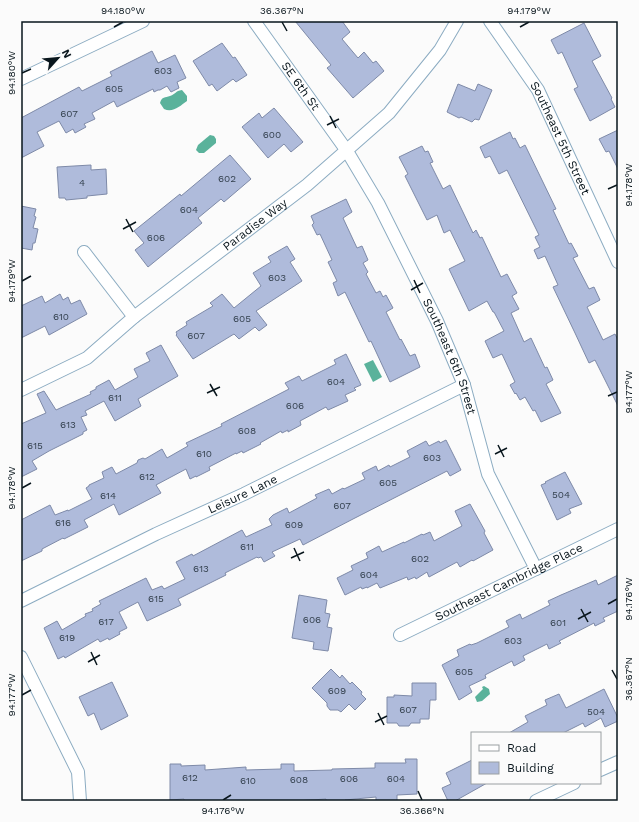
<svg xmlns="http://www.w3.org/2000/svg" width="639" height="822" font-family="'Work Sans',sans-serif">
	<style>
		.water { fill: #5ab29b }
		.building { fill: #afbbdb; stroke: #7e8aa8 }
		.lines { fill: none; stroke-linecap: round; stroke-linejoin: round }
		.minor-casing { stroke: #8cacc2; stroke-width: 14 }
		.minor { stroke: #fff; stroke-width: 12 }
		.ticks { fill: none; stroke: #09161d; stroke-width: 1.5 }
		.labels { text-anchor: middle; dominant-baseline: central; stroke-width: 4; stroke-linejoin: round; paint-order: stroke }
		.number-label { font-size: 10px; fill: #323f4c }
		.street-label { font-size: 12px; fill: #09161d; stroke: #fbfbfb }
		.neatline { fill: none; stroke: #09161d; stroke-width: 1.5 }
		.ticks-label { font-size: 10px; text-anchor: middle; fill: #09161d }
	</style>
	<rect width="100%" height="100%" fill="#fbfbfb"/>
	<g class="water">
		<path d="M 182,90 L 187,96 L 187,101 C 180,106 173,113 164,109 L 160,103 C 162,96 165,98 170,96 C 176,94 175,91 182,90 Z"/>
		<path d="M 210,135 L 214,136 L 216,139 L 216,143 L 204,153 L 199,153 L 196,150 L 198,145 Z"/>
		<path d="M 373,360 L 382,377 L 373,382 L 364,364 Z"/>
		<path d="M 484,686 L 489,689 L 490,694 L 482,701 L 477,702 L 475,697 L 483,689 L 482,687 Z"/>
	</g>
	<g class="building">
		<path d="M 295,21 L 342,21 L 350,32 L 342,39 L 358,58 L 364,52 L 373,63 L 376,61 L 384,71 L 353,98 L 327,68 L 331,65 Z"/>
		<path d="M 584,23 L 601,56 L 592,61 L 612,98 L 611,99 L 615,107 L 590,121 L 574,89 L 578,87 L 562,52 L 558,54 L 551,40 Z"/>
		<path d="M 222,43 L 233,58 L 235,57 L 247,75 L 236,82 L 233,79 L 217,91 L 212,84 L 209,86 L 193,61 Z"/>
		<path d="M 152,51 L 158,63 L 175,55 L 186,78 L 177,82 L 179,88 L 171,92 L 167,86 L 160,90 L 158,90 L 154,92 L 153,89 L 117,107 L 114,101 L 92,113 L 95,119 L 84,124 L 86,127 L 75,133 L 73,129 L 66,133 L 59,121 L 37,132 L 44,146 L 21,158 L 21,118 L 79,87 L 82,91 L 112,76 L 110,72 Z"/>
		<path d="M 458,84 L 475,91 L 478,84 L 492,90 L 479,120 L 475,119 L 472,122 L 461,117 L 459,118 L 447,112 Z"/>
		<path d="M 274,108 L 303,142 L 291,152 L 284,144 L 268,158 L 242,127 L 259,113 L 262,118 Z"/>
		<path d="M 618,130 L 618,169 L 609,151 L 606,152 L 599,139 Z"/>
		<path d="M 510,132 L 513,139 L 515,138 L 520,148 L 525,145 L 556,209 L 553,210 L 569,244 L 571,243 L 578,256 L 573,258 L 589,289 L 594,287 L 600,300 L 587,307 L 603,340 L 615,334 L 618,340 L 618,406 L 595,360 L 589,363 L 575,333 L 553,287 L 558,285 L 545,256 L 538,259 L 534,250 L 540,247 L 535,237 L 539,235 L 507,170 L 499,174 L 490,156 L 485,158 L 480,147 Z"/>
		<path d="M 422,146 L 425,152 L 428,151 L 433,162 L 430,163 L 443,189 L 450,185 L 473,233 L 476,230 L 480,238 L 482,237 L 501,277 L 507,274 L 517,293 L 512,296 L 519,309 L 511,313 L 524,342 L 531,338 L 545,368 L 547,367 L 553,380 L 546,384 L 561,413 L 541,422 L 535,410 L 533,411 L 525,397 L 520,400 L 516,393 L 515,394 L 510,385 L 515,382 L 502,354 L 493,358 L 485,341 L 504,331 L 494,312 L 493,312 L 487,301 L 469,311 L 449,269 L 465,261 L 450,230 L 444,233 L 437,215 L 427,220 L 405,176 L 408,174 L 399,157 Z"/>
		<path d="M 230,155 L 251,179 L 224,202 L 221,199 L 198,218 L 202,223 L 148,267 L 135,250 L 144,243 L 134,231 L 180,194 L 181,196 Z"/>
		<path d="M 91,165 L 91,170 L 106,169 L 107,194 L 87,196 L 87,198 L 66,200 L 65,198 L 59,198 L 57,167 Z"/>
		<path d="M 346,199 L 352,212 L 343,218 L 357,248 L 362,246 L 368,260 L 363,263 L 368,272 L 366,274 L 376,293 L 380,291 L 383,297 L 386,295 L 393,308 L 386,312 L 400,340 L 401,339 L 410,356 L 415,354 L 420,367 L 390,382 L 371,341 L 369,342 L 345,292 L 338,296 L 333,283 L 337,281 L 328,262 L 332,260 L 320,234 L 317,235 L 312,225 L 314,223 L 311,216 Z"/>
		<path d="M 21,206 L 36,209 L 34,216 L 36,217 L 33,228 L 38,229 L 35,243 L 33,243 L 32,250 L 21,248 Z"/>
		<path d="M 287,246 L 295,259 L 290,262 L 302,281 L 256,311 L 267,325 L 259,331 L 255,327 L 239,339 L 234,334 L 193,359 L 176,335 L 177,334 L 176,332 L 187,325 L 186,322 L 213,306 L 210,303 L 222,294 L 234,308 L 261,286 L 253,273 L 271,262 L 268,257 Z"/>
		<path d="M 60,294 L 63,300 L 68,297 L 71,304 L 80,300 L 87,314 L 49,335 L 45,326 L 21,338 L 21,306 L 42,296 L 45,303 Z"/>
		<path d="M 161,345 L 178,376 L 138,399 L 141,406 L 115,421 L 104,401 L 85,411 L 87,415 L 81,417 L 87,430 L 83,432 L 83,434 L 49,451 L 32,461 L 37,469 L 21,477 L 21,424 L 46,413 L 37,394 L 44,391 L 56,410 L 91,394 L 90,392 L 96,389 L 96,387 L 109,380 L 115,390 L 138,377 L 134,369 L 150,361 L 146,353 Z"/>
		<path d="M 346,354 L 361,385 L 354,388 L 356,390 L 345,395 L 348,401 L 328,410 L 326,407 L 300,421 L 301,425 L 288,432 L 288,430 L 282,433 L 281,431 L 260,443 L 261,444 L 243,453 L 242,451 L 236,454 L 236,453 L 209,467 L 210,470 L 196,477 L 196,476 L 190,479 L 186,469 L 156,485 L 161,493 L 119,515 L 114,504 L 84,520 L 88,527 L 64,539 L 63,538 L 42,549 L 42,551 L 21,561 L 21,520 L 50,505 L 55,515 L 68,510 L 68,511 L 92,499 L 86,488 L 89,486 L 89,485 L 104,478 L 102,472 L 112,467 L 116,474 L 137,463 L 138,460 L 143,458 L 145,459 L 162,449 L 167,458 L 188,446 L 186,443 L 222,426 L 221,424 L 289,389 L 285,383 L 299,376 L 302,381 L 336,364 L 334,360 Z"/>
		<path d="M 446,440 L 461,470 L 450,476 L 447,471 L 353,519 L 303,545 L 300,539 L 272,552 L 275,556 L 264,562 L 261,557 L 258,558 L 257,557 L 225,573 L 226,575 L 178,599 L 181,605 L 147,621 L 138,602 L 119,612 L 127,628 L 119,632 L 120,634 L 109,640 L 108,638 L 100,642 L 98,639 L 65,658 L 64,656 L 58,659 L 44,628 L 57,621 L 62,630 L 86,616 L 85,614 L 93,611 L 92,609 L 101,604 L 99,601 L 146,578 L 152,590 L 162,586 L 164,589 L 185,579 L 176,562 L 192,554 L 193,556 L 242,530 L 246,537 L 272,525 L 269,519 L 273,515 L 287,508 L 289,513 L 317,498 L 315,495 L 329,489 L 332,494 L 343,488 L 344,489 L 365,479 L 362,473 L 376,466 L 378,471 L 389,465 L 390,467 L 410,457 L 407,451 L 426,441 L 429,446 L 439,441 L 440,443 Z"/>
		<path d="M 565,472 L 582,504 L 569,509 L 571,513 L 557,520 L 541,485 L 546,483 L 545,482 Z"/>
		<path d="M 470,504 L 485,531 L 484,533 L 493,550 L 473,561 L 472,560 L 460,567 L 457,562 L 429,577 L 427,572 L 416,579 L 415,577 L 408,580 L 407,577 L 380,588 L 377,583 L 367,588 L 367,587 L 362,589 L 361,587 L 345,595 L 337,578 L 353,570 L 351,566 L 368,558 L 366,553 L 379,546 L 382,552 L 404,542 L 404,543 L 422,534 L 423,535 L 430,532 L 434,541 L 462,526 L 455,511 Z"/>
		<path d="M 618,575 L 618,611 L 603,618 L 605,621 L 595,626 L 594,623 L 559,641 L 561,643 L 549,649 L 547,644 L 523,656 L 525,660 L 514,666 L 512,661 L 485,675 L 486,678 L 469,686 L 472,692 L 459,700 L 442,665 L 459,656 L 457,650 L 470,644 L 471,645 L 477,643 L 509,627 L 506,621 L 520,614 L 522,619 L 550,605 L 548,601 L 561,595 L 596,580 L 598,585 Z"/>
		<path d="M 299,595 L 327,600 L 325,613 L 330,614 L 327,627 L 332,628 L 328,651 L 313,649 L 314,642 L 292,638 Z"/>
		<path d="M 331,669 L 340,678 L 342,675 L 350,684 L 352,682 L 362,692 L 361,694 L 366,699 L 355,710 L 349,704 L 341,712 L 338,710 L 330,710 L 327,706 L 327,703 L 312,688 Z"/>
		<path d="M 112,682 L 128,716 L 101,730 L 94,713 L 88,716 L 79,697 Z"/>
		<path d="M 412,683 L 436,683 L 436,700 L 430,700 L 429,719 L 420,719 L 420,723 L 411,723 L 409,726 L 399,726 L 397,723 L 387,723 L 387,697 L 394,697 L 394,695 L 412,696 Z"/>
		<path d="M 604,689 L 618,718 L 618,721 L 605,727 L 601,718 L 585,727 L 583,723 L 563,733 L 509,733 L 528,722 L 525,716 L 547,705 L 545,700 L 559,694 L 566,708 Z"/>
		<path d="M 405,759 L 417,759 L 417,794 L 397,795 L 397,801 L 376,801 L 376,797 L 345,800 L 345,801 L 326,801 L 326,799 L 296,801 L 184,801 L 184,799 L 170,800 L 170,764 L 181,764 L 181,766 L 205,765 L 205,770 L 246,767 L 246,770 L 281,769 L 281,764 L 294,764 L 294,771 L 332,770 L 332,769 L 375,768 L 375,763 L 406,763 Z"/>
		<path d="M 472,760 L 472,783 L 487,783 L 455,801 L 448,801 L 442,788 L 451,784 L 446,773 Z"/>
	</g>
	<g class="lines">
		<g class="minor-casing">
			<g id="minor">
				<path id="s1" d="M 254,21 L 347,151 L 378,203 L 437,321 L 464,385 L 488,474 L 536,569"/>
				<path id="s2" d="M 490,21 L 538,90 L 618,262"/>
				<path d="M 21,79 L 143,21"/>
				<path d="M 84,252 L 134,317"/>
				<path id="s3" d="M 21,390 L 87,358 L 134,317 L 307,185 L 389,113 L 440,50 L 457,21"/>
				<path id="s4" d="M 21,601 L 156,534 L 244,494 L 464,385"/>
				<path id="s5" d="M 400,635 L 618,529"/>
				<path d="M 21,657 L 78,772 L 80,801"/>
				<path d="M 600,770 L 618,762"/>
				<path d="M 536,801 L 574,783"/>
			</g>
		</g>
		<use href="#minor" class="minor"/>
	</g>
	<path class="ticks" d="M 282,22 L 287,31M 114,27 L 123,22M 520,27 L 529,22M 22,73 L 31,69M 330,116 L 336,128M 327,125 L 339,119M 608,189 L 617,185M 126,219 L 133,232M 123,229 L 136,222M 414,280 L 420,293M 22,281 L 31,276M 411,290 L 423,283M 210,384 L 217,396M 207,393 L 220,387M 608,396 L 617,392M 498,445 L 504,457M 495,454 L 507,448M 22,488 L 31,483M 294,548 L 300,561M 291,558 L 304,552M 608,604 L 617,599M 581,609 L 588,622M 578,619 L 591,612M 91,652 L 97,665M 88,662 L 100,655M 612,670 L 617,679M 22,695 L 31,690M 378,713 L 384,725M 375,722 L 387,716M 418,791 L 422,800M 223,800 L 231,795"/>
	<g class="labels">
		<g class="number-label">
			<text x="163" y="70">603</text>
			<text x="114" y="88">605</text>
			<text x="69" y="113">607</text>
			<text x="272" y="134">600</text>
			<text x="227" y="178">602</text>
			<text x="82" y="182">4</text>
			<text x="189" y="209">604</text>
			<text x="156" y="237">606</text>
			<text x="277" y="277">603</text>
			<text x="61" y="316">610</text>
			<text x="242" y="318">605</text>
			<text x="196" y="335">607</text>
			<text x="336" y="381">604</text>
			<text x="115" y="397">611</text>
			<text x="295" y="405">606</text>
			<text x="68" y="424">613</text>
			<text x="247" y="430">608</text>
			<text x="35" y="445">615</text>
			<text x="204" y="453">610</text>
			<text x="432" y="457">603</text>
			<text x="147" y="476">612</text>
			<text x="388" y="482">605</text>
			<text x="561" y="494">504</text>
			<text x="108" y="495">614</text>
			<text x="342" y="505">607</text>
			<text x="63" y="522">616</text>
			<text x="294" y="524">609</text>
			<text x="247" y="546">611</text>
			<text x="420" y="558">602</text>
			<text x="201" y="568">613</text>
			<text x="369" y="574">604</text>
			<text x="156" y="598">615</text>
			<text x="312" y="619">606</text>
			<text x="106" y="621">617</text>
			<text x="558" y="622">601</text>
			<text x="67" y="637">619</text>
			<text x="513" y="640">603</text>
			<text x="464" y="671">605</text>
			<text x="337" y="690">609</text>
			<text x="408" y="709">607</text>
			<text x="596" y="711">504</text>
			<text x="190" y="777">612</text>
			<text x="349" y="778">606</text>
			<text x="396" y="778">604</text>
			<text x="299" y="779">608</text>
			<text x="248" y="780">610</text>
		</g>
		<g class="street-label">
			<text stroke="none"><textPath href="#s1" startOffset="80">SE 6th St</textPath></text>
			<text stroke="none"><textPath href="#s2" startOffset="137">Southeast 5th Street</textPath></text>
			<text stroke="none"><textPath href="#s3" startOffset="288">Paradise Way</textPath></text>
			<text stroke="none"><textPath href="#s1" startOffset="390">Southeast 6th Street</textPath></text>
			<text stroke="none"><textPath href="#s4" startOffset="246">Leisure Lane</textPath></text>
			<text stroke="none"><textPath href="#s5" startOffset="121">Southeast Cambridge Place</textPath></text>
		</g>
	</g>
	<rect width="639" height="822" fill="none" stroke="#fbfbfb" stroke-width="44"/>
	<rect x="471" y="732" width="130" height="52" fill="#fbfbfb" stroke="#9a9fa2"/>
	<rect x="479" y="745" width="20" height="6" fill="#ffffff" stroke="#9a9fa2"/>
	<text x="507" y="752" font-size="12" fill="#09161d">Road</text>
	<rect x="479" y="762" width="20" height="12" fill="#afbbdb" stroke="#9a9fa2"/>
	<text x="507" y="772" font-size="12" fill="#09161d">Building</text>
	<g transform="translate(58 58) rotate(63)" stroke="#fbfbfb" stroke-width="3" paint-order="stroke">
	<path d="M0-3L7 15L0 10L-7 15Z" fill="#09161d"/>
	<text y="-6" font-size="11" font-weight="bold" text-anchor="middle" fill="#09161d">N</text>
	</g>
	<rect x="22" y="22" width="595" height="778" class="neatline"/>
	<g class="ticks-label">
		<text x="123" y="14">94.180°W</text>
		<text x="282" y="14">36.367°N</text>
		<text x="529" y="14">94.179°W</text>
		<text transform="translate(11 73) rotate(-90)" y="4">94.180°W</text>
		<text transform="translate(628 185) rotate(-90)" y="4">94.178°W</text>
		<text transform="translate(11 281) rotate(-90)" y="4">94.179°W</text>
		<text transform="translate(628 392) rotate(-90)" y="4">94.177°W</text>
		<text transform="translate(11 488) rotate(-90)" y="4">94.178°W</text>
		<text transform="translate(628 599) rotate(-90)" y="4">94.176°W</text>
		<text transform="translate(628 679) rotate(-90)" y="4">36.367°N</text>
		<text transform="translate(11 695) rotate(-90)" y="4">94.177°W</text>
		<text x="223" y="814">94.176°W</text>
		<text x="422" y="814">36.366°N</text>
	</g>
</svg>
